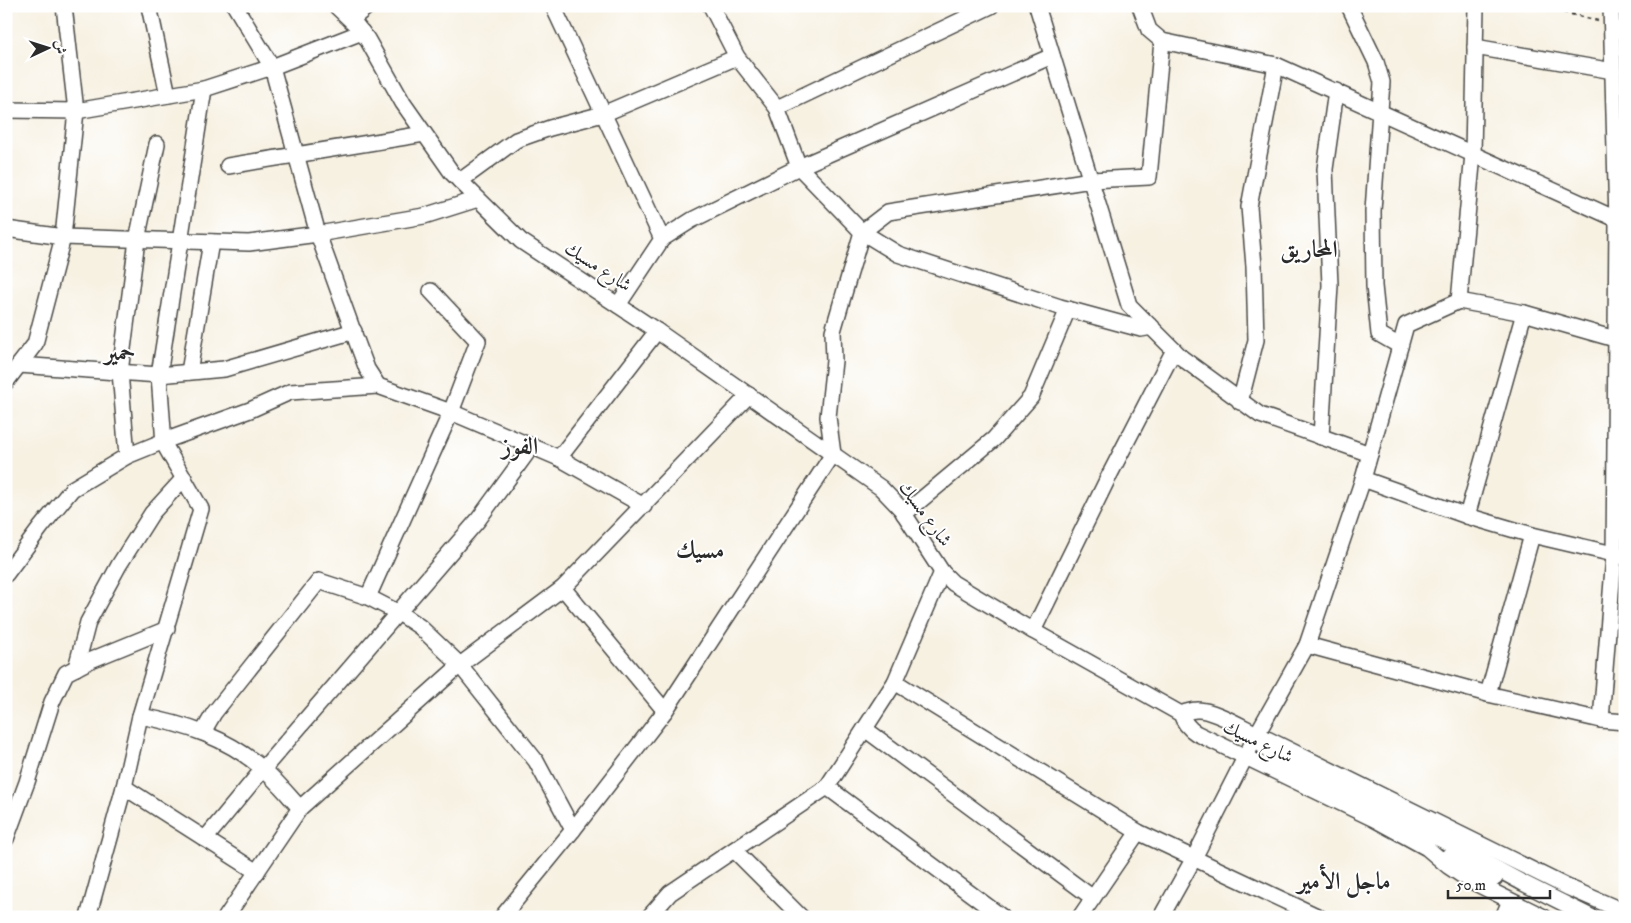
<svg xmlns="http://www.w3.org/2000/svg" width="1631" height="923" font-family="'IM FELL DW Pica',Amiri,serif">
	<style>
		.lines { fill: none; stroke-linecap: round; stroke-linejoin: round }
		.minor-casing { stroke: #4a4946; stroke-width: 18 }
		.path { stroke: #4a4946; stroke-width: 2.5; stroke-dasharray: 4 4; stroke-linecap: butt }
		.minor { stroke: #fff; stroke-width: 15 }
		.labels { text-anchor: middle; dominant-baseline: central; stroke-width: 4; stroke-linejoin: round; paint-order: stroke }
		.street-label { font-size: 19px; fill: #2b2b2b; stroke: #fff }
		.district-label { font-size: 24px; font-weight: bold; fill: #2b2b2b; stroke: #fff }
	</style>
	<rect width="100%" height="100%" fill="#fff"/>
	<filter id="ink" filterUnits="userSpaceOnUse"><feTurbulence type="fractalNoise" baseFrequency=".02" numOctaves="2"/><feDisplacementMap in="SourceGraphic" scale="10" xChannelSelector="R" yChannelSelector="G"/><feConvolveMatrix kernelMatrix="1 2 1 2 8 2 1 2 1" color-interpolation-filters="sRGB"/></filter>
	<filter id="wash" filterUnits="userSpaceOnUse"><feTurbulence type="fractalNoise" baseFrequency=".0096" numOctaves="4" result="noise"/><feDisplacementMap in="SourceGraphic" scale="20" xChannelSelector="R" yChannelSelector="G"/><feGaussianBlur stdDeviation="1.12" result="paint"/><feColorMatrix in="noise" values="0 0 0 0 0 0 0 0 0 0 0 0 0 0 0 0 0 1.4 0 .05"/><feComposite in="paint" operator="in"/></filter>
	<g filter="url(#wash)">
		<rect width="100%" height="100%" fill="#f7f1e2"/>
	</g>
	<g filter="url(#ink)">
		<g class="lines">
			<g class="minor-casing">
				<g id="minor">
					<path d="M 149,6 L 168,95"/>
					<path d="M 235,6 L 272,67 L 318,234 L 358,345 L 367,369 L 378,386 L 451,412 L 559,458 L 644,506"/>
					<path d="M 336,6 L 356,25 L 367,39 L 403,103 L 452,173 L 521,241 L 657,331 L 881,488 L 901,509 L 942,572 L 953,583 L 1033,631 L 1181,714 C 1184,723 1188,728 1196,733 L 1374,819 L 1427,848 L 1448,866 L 1469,880 L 1544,917"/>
					<path d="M 553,6 L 662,239 L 618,305"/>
					<path d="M 711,6 L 737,57 L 777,108 L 799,167 L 862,232 L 898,254 L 1060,307 L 1141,329 L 1152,327"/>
					<path d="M 1037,6 L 1129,305 L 1182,358 L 1260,415 L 1370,454"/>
					<path d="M 1140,6 L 1149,30 L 1162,41 L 1276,65 L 1625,223"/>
					<path d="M 1349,6 L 1376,62 L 1382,82 L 1373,211 L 1374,286 L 1379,334 L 1400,346"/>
					<path d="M 351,20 L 368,6"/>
					<path d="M 1475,47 L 1613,71"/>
					<path d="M 777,108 L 991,6"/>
					<path d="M 6,110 L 76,111 L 204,89 L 272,67 L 362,32"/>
					<path d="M 228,166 L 424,134"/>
					<path d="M 460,181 L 516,140 L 550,128 L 603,114 L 737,57"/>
					<path d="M 6,229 L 63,237 L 249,243 L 318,234 L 424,216 L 478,199"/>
					<path d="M 662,239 L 692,220 L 799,167 L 1052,56"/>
					<path d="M 1459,301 L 1473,154 L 1476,6"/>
					<path d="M 19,365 L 159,375 L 224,369 L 354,331"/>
					<path d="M 189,372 L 211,242"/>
					<path d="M 6,382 L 35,344 L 63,237 L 76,111 L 64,6"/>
					<path d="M 1240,402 L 1256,340 L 1254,266 L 1249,207 L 1276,65"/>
					<path d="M 1321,437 L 1330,285 L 1325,169 L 1336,91"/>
					<path d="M 127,456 L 120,372 L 137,240 L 157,144"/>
					<path d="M 559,458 L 657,331"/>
					<path d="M 1363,479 L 1467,516 L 1532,535 L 1622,556"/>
					<path d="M 904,514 L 994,439 L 1031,397 L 1068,309"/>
					<path d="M 1467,516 L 1524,313"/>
					<path d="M 6,574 L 41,527 L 72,489 L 127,456 L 164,441 L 250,410 L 290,392 L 378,386"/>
					<path d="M 563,588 L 665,711"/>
					<path d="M 368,597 L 451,412 L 478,341 L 431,291"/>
					<path d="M 1033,631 L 1110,474 L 1174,350"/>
					<path d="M 1307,645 L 1488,694 L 1601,720 L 1625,722"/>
					<path d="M 76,668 L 88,622 L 119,565 L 152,513 L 184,478"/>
					<path d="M 895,682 L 1138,832 L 1319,917"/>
					<path d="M 1488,694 L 1532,535"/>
					<path d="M 1181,714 C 1186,712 1191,710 1197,710 C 1212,709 1242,727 1257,734 L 1567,887 L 1625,912"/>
					<path d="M 140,716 C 185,724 228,738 263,769 C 276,780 288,795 300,808"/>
					<path d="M 1601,720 L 1614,555 L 1617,221 L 1611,6"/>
					<path d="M 865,729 L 1093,898"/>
					<path d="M 203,732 L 214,713 L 319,581 L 368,597 L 399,613 L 420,627 L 460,665 L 536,761 L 573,830"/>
					<path d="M 1257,735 L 1263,746 L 1274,756 L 1462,850 L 1523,883 L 1591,917"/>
					<path d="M 124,787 L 257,872"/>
					<path d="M 827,787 L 1002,917"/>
					<path d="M 6,839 L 27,782 L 52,702 L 66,673 L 91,660 L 167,629"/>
					<path d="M 205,839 L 263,769 L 478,520 L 532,446"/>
					<path d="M 734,850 L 801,917"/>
					<path d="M 1447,857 L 1495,878"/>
					<path d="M 88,917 L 124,787 L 140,716 L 201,509 L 164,444 L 159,375 L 204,89"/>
					<path d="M 226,917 L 300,808 L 460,665 L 563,588 L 749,395"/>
					<path d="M 502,917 L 573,830 L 665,711 L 833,454 L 828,417 L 834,361 L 833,331 L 862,232 L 888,212 L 1091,180 L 1149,177 L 1162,41"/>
					<path d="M 649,917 L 670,893 L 827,787 L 895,682 L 942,572"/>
					<path d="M 1080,917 L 1138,832"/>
					<path d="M 1161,917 L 1194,858 L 1257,734 L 1307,645 L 1363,479 L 1406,325 L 1459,301 L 1524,313 L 1615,339"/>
					<path d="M 1503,917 L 1510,901"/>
				</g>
			</g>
			<path class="path" d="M 1540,6 L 1598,21"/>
			<use href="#minor" class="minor"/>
		</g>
	</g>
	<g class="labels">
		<g class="street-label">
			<text transform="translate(598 267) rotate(33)">شارع مسيك</text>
			<text transform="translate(925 514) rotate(54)">شارع مسيك</text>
			<text transform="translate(1258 742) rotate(26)">شارع مسيك</text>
		</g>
		<g class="district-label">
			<text x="1309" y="250">المحاريق</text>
			<text x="120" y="353">حمير</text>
			<text x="520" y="447">الفوز</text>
			<text x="700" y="551">مسيك</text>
			<text x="1344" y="882">ماجل الأمير</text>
		</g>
	</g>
	<rect width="1631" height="923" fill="none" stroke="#fff" stroke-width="25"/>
	<g transform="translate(48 48) rotate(86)" stroke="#ffffff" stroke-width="4" paint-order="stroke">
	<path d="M0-4L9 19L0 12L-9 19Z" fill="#2b2b2b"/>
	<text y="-8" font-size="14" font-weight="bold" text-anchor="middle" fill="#2b2b2b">ش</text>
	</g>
	<path d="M1448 890v8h102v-8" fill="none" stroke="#2b2b2b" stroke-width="2.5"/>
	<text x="1456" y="890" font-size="15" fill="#2b2b2b" stroke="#ffffff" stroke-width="4" paint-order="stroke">50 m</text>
</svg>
